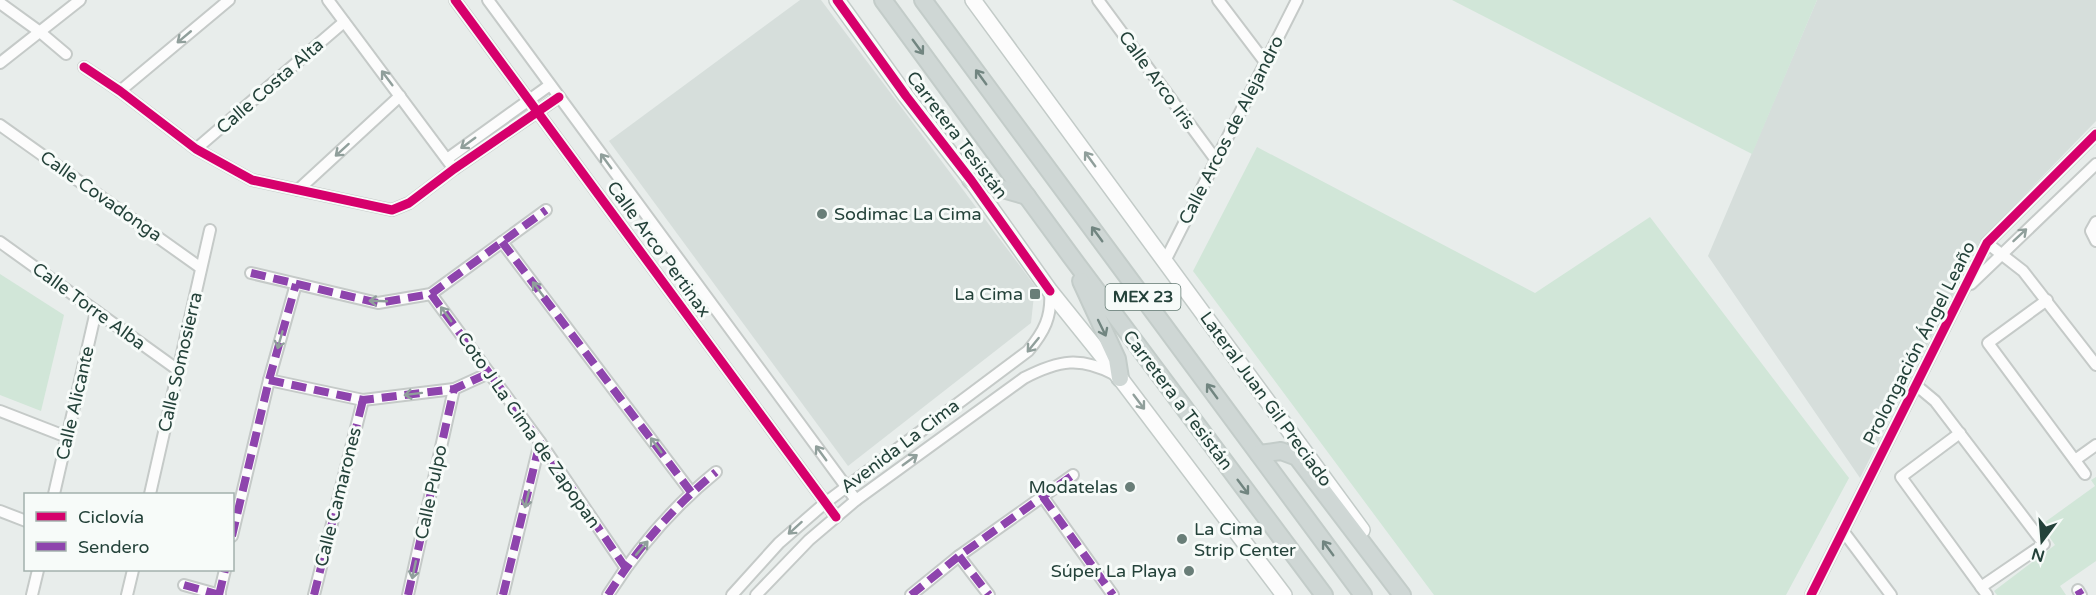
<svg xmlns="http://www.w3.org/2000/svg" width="2096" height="595" font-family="'Varela Round',sans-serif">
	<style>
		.built { fill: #d6dedb }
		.green { fill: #d1e6d8 }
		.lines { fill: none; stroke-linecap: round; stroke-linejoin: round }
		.minor-casing { stroke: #c5cac8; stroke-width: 14 }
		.secondary-casing { stroke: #c3cbc8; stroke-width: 18 }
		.primary-casing { stroke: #c3ccc9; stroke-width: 20 }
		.minor { stroke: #fcfcfc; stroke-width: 10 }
		.secondary { stroke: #fcfcfc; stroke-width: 15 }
		.primary { stroke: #cfd7d5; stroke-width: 16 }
		.quiet { stroke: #8e44ad; stroke-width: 8; stroke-dasharray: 15 8; stroke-linecap: butt }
		.cycleway-casing { stroke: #f7fbf9; stroke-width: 13 }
		.cycleway { stroke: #d6006c; stroke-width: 9 }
		.oneway { stroke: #909f9b }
		.oneway2 { stroke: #718580 }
		.poi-dot { fill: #697e78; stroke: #f7fbf9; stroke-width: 2 }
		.labels { text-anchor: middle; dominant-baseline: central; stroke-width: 6; stroke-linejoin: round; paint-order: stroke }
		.shield { fill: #f7fbf9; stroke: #637a73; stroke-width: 1.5 }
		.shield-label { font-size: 16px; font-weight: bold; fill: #24423a }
		.street-label { font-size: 18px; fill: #24423a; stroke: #f7fbf9 }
		.poi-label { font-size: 18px; fill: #24423a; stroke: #f7fbf9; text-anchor: end }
	</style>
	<rect width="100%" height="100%" fill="#e8edeb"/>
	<g class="built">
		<path d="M 800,0 L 821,0 L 1035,286 L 1031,323 L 848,466 L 609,141 Z"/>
		<path d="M 1817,0 L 2096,0 L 2096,121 L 1980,241 L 1860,478 L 1708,256 Z"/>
	</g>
	<g class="green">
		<path d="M 1452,0 L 1817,0 L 1752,154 Z"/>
		<path d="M 1257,147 L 1535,293 L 1650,217 L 1849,478 L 1786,595 L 1434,595 L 1193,271 Z"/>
		<path d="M 0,274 L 64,315 L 41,411 L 0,395 Z"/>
		<path d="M 2096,477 L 2096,561 L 2060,586 L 2066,595 L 1997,595 L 1994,591 L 2055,545 L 2041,525 L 2095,486 L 2091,480 Z"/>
	</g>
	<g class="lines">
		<g class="minor-casing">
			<g id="minor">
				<path d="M 328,0 L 454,169"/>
				<path d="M 455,0 L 836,517"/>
				<path d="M 488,0 L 856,500"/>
				<path d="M 1098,0 L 1216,160"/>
				<path d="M 1218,0 L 1265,62"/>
				<path d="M 0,3 L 40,32 L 66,54"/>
				<path d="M 0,63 L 80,0"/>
				<path d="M 84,67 L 120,91 L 196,149 L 252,180 L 392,210 L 409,203 L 454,169 L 559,97"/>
				<path d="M 120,91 L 229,0"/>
				<path d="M 0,125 L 201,268"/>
				<path d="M 196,149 L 344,22"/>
				<path d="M 447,159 L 550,85"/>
				<path d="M 298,190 L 400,96"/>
				<path d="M 2096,222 L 2091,231 L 2096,241"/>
				<path d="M 0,242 L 178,370"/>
				<path d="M 502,242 L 691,492"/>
				<path d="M 1987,243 L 2023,271 L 2096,365"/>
				<path d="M 1165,261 L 1297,0"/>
				<path d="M 251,273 L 378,303 L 431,294 L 546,210"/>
				<path d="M 1971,284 L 2096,164"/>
				<path d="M 431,294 L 540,442 L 625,567"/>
				<path d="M 2047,300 L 1988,343 L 2085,474"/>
				<path d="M 269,380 L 363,400 L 454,389 L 489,373"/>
				<path d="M 1917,386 L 1935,401 L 2044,544 L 1981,587"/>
				<path d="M 0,411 L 67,437"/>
				<path d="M 1960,433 L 1901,477 L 1987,595"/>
				<path d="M 2075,460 L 2096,445"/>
				<path d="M 54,494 L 96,311"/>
				<path d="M 150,494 L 210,230"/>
				<path d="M 1043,497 L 1113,595"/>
				<path d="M 0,511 L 26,521"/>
				<path d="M 1843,531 L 1891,595"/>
				<path d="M 232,536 L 269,380 L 296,284"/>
				<path d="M 959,556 L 989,595"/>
				<path d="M 184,585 L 220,595"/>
				<path d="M 2078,590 L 2081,595"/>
				<path d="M 32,595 L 38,570"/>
				<path d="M 127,595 L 133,570"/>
				<path d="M 219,595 L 225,570"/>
				<path d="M 314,595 L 363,400"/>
				<path d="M 408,595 L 454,389"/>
				<path d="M 503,595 L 540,442"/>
				<path d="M 608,595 C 637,549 674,506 716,472"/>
				<path d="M 732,595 L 779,543 L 825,503 L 1028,351 C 1044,332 1052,317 1050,291"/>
				<path d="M 756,595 L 809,540 L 856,500 L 1024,378 C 1059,360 1080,356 1116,375"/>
				<path d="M 911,595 L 959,556 L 1073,475"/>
				<path d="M 1811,595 L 1987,243 L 2096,134"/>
			</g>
		</g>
		<g class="secondary-casing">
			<g id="secondary">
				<path d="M 837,0 L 906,96 L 971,180 L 1050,291 L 1120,378 L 1284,595"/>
				<path d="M 973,0 L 1362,530"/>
			</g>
		</g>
		<g class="primary-casing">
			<g id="primary">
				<path d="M 883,0 L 1070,255 L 1324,595"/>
				<path d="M 923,0 L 1363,595"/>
				<path d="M 971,180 L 1027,196"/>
				<path d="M 1081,281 L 1117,359 L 1120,378"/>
				<path d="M 1259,454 L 1281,451 L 1297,457 L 1402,595"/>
			</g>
		</g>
		<use href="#minor" class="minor"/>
		<use href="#secondary" class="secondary"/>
		<use href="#primary" class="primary"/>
		<g class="quiet">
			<path d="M 502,242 L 691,492"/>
			<path d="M 251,273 L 378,303 L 431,294 L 546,210"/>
			<path d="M 431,294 L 540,442 L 625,567"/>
			<path d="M 269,380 L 363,400 L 454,389 L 489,373"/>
			<path d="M 1043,497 L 1113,595"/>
			<path d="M 232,536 L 269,380 L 296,284"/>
			<path d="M 959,556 L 989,595"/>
			<path d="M 184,585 L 220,595"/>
			<path d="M 2078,590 L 2081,595"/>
			<path d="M 219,595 L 225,570"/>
			<path d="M 314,595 L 363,400"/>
			<path d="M 408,595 L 454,389"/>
			<path d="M 503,595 L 540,442"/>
			<path d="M 608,595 C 637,549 674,506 716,472"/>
			<path d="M 911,595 L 959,556 L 1073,475"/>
		</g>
		<g class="cycleway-casing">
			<g id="cycleway">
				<path d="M 455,0 L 836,517"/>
				<path d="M 837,0 L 906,96 L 971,180 L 1050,291"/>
				<path d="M 84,67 L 120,91 L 196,149 L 252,180 L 392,210 L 409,203 L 454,169 L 559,97"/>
				<path d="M 1811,595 L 1987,243 L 2096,134"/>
			</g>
		</g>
		<use href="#cycleway" class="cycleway"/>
	</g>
	<defs><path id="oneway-shaft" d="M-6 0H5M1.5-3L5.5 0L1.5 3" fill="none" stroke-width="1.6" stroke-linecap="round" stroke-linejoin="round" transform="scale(1.5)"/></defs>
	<g class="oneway">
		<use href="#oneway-shaft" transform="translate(184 37) rotate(140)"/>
		<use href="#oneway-shaft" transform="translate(387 78) rotate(-127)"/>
		<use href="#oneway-shaft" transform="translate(468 143) rotate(144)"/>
		<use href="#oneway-shaft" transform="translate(342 150) rotate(138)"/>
		<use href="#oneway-shaft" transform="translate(1090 159) rotate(-126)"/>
		<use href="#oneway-shaft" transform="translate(606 161) rotate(-126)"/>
		<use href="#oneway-shaft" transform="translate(2020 235) rotate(-43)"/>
		<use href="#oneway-shaft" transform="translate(538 289) rotate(-127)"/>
		<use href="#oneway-shaft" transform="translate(378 301) rotate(-178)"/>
		<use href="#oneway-shaft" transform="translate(446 314) rotate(-126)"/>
		<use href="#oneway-shaft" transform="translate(280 340) rotate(106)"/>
		<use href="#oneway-shaft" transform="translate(1033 345) rotate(129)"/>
		<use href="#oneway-shaft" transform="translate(413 394) rotate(173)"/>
		<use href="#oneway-shaft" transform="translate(1139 402) rotate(53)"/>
		<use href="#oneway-shaft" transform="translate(656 445) rotate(-127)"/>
		<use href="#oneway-shaft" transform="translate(821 453) rotate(-126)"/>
		<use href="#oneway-shaft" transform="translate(910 460) rotate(-36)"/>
		<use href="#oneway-shaft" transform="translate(527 499) rotate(104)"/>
		<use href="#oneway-shaft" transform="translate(795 528) rotate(138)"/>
		<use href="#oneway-shaft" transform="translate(642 548) rotate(-49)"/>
		<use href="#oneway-shaft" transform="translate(414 570) rotate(102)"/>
	</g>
	<g class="oneway2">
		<use href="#oneway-shaft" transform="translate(918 47) rotate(54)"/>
		<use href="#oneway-shaft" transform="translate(981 77) rotate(-126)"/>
		<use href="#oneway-shaft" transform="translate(1097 234) rotate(-126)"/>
		<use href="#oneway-shaft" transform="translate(1102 328) rotate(64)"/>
		<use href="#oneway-shaft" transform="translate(1212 391) rotate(-126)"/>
		<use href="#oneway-shaft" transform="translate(1243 487) rotate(53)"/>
		<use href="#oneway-shaft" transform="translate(1328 548) rotate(-126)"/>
	</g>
	<g class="poi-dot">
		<circle cx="822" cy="214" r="6"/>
		<rect x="1029" y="288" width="12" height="12" rx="3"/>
		<circle cx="1130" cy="487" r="6"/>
		<circle cx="1182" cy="539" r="6"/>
		<circle cx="1189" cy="571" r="6"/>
	</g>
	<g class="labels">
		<rect class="shield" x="1105.5" y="284" width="75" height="26" rx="4.5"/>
		<g class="shield-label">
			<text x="1143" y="297">MEX 23</text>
		</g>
		<g class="street-label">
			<text transform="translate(1157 80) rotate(54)">Calle Arco Iris</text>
			<text transform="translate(270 86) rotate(-41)">Calle Costa Alta</text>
			<text transform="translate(1231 130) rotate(-63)">Calle Arcos de Alejandro</text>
			<text transform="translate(957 135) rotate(53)">Carretera Tesistán</text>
			<text transform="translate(101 196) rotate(35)">Calle Covadonga</text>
			<text transform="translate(659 249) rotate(54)">Calle Arco Pertinax</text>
			<text transform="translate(89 306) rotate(36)">Calle Torre Alba</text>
			<text transform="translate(1919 343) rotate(-63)">Prolongación Ángel Leaño</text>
			<text transform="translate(180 362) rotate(-77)">Calle Somosierra</text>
			<text transform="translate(1266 399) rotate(54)">Lateral Juan Gil Preciado</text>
			<text transform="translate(1178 400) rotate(53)">Carretera a Tesistán</text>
			<text transform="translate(75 403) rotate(-77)">Calle Alicante</text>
			<text transform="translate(529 430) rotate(55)">Coto J La Cima de Zapopan</text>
			<text transform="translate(900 446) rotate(-37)">Avenida La Cima</text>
			<text transform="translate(431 492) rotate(-78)">Calle Pulpo</text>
			<text transform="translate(338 497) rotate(-76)">Calle Camarones</text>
		</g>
		<g class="poi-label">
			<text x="834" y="214" text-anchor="start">Sodimac La Cima</text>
			<text x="1023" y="294">La Cima</text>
			<text x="1118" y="487">Modatelas</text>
			<text x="1194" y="529" text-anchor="start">La Cima<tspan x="1194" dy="21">Strip Center</tspan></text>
			<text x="1177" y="571">Súper La Playa</text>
		</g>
	</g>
	<rect x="24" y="493" width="210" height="78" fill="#f7fbf9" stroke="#a3b1ad" stroke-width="1.5"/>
	<rect x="36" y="512" width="30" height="9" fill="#d6006c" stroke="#a3b1ad" stroke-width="1.5"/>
	<text x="78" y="523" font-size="18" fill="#24423a">Ciclovía</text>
	<rect x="36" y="542" width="30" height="9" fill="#8e44ad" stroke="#a3b1ad" stroke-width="1.5"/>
	<text x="78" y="553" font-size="18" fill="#24423a">Sendero</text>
	<g transform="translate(2042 541) rotate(196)" stroke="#f7fbf9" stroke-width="4.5" paint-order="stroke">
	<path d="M0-4.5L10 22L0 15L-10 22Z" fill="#24423a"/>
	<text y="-9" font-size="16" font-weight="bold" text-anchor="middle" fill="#24423a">N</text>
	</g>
</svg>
